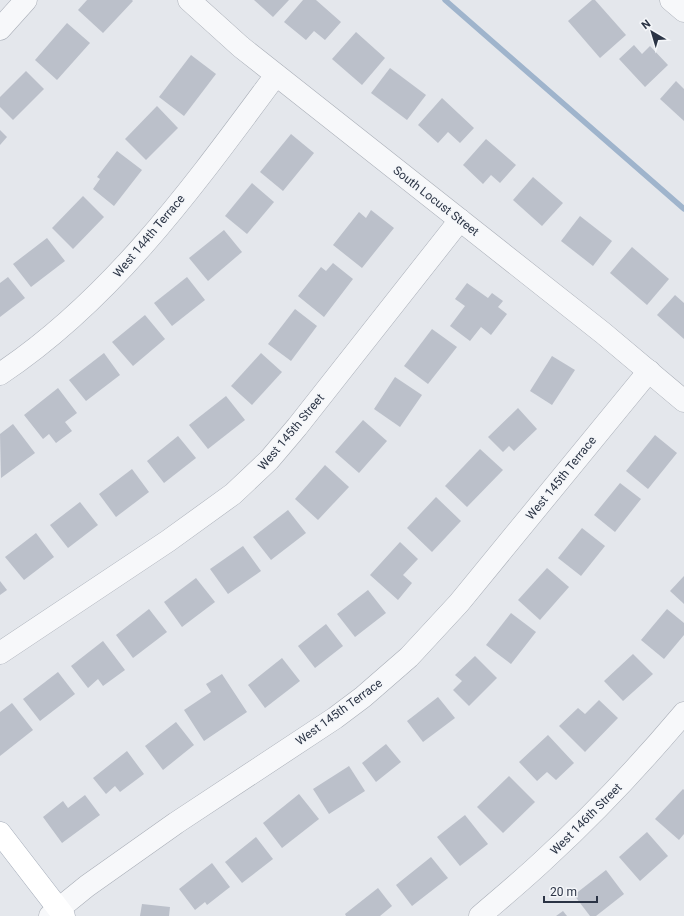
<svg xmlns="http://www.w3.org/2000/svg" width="684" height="916" font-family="Roboto,sans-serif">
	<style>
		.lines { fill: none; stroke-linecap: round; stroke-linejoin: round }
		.stream { stroke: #9fb4cc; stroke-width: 5.5 }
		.building { fill: #bbc0ca }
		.minor-casing { stroke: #a9aeb7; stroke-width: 23 }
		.major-casing { stroke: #a3abb8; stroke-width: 23 }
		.minor { stroke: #f7f8fa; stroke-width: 22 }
		.major { stroke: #fff; stroke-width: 22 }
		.labels { text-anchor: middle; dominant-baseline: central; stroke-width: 3; stroke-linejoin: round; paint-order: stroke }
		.street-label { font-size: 12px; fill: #2b3445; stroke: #f4f6f9 }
	</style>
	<rect width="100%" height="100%" fill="#e4e7ec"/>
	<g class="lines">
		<path class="stream" d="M 445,0 L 684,209"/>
	</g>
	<g class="building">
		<path d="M 87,0 L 132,0 L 133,1 L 103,33 L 78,10 Z"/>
		<path d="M 254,0 L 289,0 L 273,17 Z"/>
		<path d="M 303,0 L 316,0 L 341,22 L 325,40 L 314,31 L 306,40 L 284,22 Z"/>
		<path d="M 592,0 L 595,0 L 626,35 L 600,58 L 568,21 Z"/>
		<path d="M 67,23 L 90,43 L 57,80 L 35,60 Z"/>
		<path d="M 356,32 L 385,58 L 362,85 L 332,59 Z"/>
		<path d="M 634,45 L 642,54 L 650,46 L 668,65 L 645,87 L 619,59 Z"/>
		<path d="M 191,55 L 216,74 L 184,116 L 159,97 Z"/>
		<path d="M 390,68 L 426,95 L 407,120 L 371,93 Z"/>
		<path d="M 26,71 L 44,89 L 13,120 L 0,107 L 0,97 Z"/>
		<path d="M 676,81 L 684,89 L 684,121 L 660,99 Z"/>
		<path d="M 442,98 L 474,128 L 460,143 L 448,132 L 438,143 L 418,125 Z"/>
		<path d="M 157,106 L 178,128 L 146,160 L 125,139 Z"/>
		<path d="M 0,130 L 7,137 L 0,145 Z"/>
		<path d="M 291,134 L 314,153 L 283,191 L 260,172 Z"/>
		<path d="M 486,139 L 516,165 L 500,183 L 491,175 L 483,184 L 463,165 Z"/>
		<path d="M 117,151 L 142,170 L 114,206 L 93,189 L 100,179 L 97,177 Z"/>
		<path d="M 533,177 L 563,203 L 542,226 L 513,200 Z"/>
		<path d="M 252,183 L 274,202 L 247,234 L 225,216 Z"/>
		<path d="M 83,196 L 104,217 L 73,249 L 52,228 Z"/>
		<path d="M 371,210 L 394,228 L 362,268 L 333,245 L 359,212 L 366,218 Z"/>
		<path d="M 580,216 L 612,241 L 593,266 L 561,241 Z"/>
		<path d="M 224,230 L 242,252 L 208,281 L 189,258 Z"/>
		<path d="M 47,238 L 65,261 L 31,287 L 13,264 Z"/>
		<path d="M 632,247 L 669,279 L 647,305 L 610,273 Z"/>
		<path d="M 333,263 L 353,279 L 324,317 L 298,296 L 321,267 L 326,271 Z"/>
		<path d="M 8,277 L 25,298 L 0,317 L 0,283 Z"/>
		<path d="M 187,277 L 205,300 L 172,326 L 154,303 Z"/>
		<path d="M 467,283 L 488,298 L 492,293 L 503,301 L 498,307 L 507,314 L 491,335 L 481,327 L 470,341 L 450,326 L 465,306 L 455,299 Z"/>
		<path d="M 675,295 L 684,303 L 684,339 L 657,315 Z"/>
		<path d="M 295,309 L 317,326 L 291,361 L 268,344 Z"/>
		<path d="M 145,315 L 165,339 L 133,366 L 112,342 Z"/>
		<path d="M 432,329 L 457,347 L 428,384 L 404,366 Z"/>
		<path d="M 104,353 L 120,375 L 86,401 L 69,380 Z"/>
		<path d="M 261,353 L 282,372 L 252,405 L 231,386 Z"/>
		<path d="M 552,356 L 575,370 L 552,405 L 530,391 Z"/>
		<path d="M 395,377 L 422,395 L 400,427 L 374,409 Z"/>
		<path d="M 58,388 L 77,413 L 65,422 L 72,431 L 56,443 L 49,434 L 43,439 L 24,415 Z"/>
		<path d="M 226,396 L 245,420 L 208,449 L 189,425 Z"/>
		<path d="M 518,408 L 537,429 L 514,451 L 509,446 L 503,452 L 488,437 Z"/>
		<path d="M 363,420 L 387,441 L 359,473 L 335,452 Z"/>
		<path d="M 13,424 L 35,453 L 1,478 L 0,434 Z"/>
		<path d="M 655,435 L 677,453 L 648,489 L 626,471 Z"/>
		<path d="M 178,436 L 196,458 L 164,483 L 147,461 Z"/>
		<path d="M 480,449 L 503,470 L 467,507 L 445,486 Z"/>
		<path d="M 325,465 L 349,487 L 318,520 L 295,499 Z"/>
		<path d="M 132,469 L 149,492 L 116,517 L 99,494 Z"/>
		<path d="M 620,483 L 641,499 L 615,532 L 594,515 Z"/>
		<path d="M 436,497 L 461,521 L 432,552 L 407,528 Z"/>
		<path d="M 80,502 L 98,525 L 68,548 L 50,525 Z"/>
		<path d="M 288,510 L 306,533 L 271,560 L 253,537 Z"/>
		<path d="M 582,528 L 605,546 L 581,576 L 558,558 Z"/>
		<path d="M 36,533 L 54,557 L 24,580 L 5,557 Z"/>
		<path d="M 400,542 L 418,559 L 403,575 L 412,583 L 398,600 L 370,575 Z"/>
		<path d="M 243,546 L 261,571 L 228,594 L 210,569 Z"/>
		<path d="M 547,568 L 569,587 L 540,620 L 518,600 Z"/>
		<path d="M 684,576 L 684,604 L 670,591 Z"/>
		<path d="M 196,578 L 215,602 L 182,627 L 164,602 Z"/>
		<path d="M 0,581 L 7,590 L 0,595 Z"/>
		<path d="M 368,590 L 386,613 L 355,637 L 337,614 Z"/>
		<path d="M 149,609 L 167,632 L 133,658 L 116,635 Z"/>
		<path d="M 667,609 L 684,623 L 684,635 L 664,659 L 641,640 Z"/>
		<path d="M 511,613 L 536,632 L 511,664 L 486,645 Z"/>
		<path d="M 326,624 L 343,646 L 315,668 L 298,646 Z"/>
		<path d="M 103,641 L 125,670 L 103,686 L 98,679 L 88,688 L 71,666 Z"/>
		<path d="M 633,654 L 653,674 L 623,701 L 604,681 Z"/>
		<path d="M 475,656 L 497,678 L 469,706 L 453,690 L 462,681 L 455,675 Z"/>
		<path d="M 282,658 L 300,681 L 265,708 L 248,685 Z"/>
		<path d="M 58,672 L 75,694 L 40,721 L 23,699 Z"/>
		<path d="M 222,674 L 247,712 L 204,741 L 184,710 L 211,692 L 206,684 Z"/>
		<path d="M 438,697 L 455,718 L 423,742 L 407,721 Z"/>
		<path d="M 599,700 L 618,718 L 585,752 L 559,726 L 578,708 L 585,714 Z"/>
		<path d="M 12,703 L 33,730 L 0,756 L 0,712 Z"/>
		<path d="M 176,722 L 194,745 L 163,770 L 145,746 Z"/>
		<path d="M 548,735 L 574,763 L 556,780 L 547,772 L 537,781 L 519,762 Z"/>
		<path d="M 386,744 L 401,762 L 376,782 L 362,763 Z"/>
		<path d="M 127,751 L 144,774 L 120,792 L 115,786 L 106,794 L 93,778 Z"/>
		<path d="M 349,766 L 365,791 L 329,814 L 313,789 Z"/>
		<path d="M 509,776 L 535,802 L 503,833 L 477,807 Z"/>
		<path d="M 683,789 L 684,790 L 684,834 L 679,840 L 655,819 Z"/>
		<path d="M 299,794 L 319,819 L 282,848 L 263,823 Z"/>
		<path d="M 85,795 L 100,815 L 62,843 L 43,817 L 63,801 L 68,808 Z"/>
		<path d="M 465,815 L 488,844 L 460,866 L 437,837 Z"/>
		<path d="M 647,832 L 668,856 L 640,881 L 619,857 Z"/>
		<path d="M 256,837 L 273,859 L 242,883 L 225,862 Z"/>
		<path d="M 431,857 L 448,878 L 412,906 L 396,885 Z"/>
		<path d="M 212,863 L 230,887 L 207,905 L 205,902 L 195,910 L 179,889 Z"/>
		<path d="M 606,870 L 624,894 L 596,916 L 590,916 L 574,895 Z"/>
		<path d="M 378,888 L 392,906 L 380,916 L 346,916 L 345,914 Z"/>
		<path d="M 142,904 L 170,907 L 169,916 L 140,916 Z"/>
		<path d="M 563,911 L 567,916 L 556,916 Z"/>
	</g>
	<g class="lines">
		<g class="minor-casing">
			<g id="minor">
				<path d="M 189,0 L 241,47 L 603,333 L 684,401"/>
				<path d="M 671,0 L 684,11"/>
				<path d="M 0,29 L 26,0"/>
				<path d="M 0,374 C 114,298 195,184 276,75"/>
				<path d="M 0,653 L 168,541 L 233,494 L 269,460 L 297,427 L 460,220"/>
				<path d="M 50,916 L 87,886 L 176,823 L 335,718 L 363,697 L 409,657 L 459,603 L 649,371"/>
				<path d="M 480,916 C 502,897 525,878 546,858 C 595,813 641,764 684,713"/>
			</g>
		</g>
		<g class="major-casing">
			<path id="major" d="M 0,833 L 64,916"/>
		</g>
		<use href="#minor" class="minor"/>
		<use href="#major" class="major"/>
	</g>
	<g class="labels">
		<g class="street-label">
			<text transform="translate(436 201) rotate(38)">South Locust Street</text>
			<text transform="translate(149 236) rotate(-50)">West 144th Terrace</text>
			<text transform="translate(291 432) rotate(-50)">West 145th Street</text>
			<text transform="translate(561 478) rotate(-51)">West 145th Terrace</text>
			<text transform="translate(339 712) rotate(-36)">West 145th Terrace</text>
			<text transform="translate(586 819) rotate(-45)">West 146th Street</text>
		</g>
	</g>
	<g transform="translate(652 32) rotate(322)" stroke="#f4f6f9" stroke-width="3" paint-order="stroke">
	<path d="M0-3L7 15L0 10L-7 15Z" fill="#2b3445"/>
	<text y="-6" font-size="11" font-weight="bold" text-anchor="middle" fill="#2b3445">N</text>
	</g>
	<path d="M544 896v6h53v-6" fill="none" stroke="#2b3445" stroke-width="2"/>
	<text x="550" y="896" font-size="12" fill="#2b3445" stroke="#f4f6f9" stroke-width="3" paint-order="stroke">20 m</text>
</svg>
